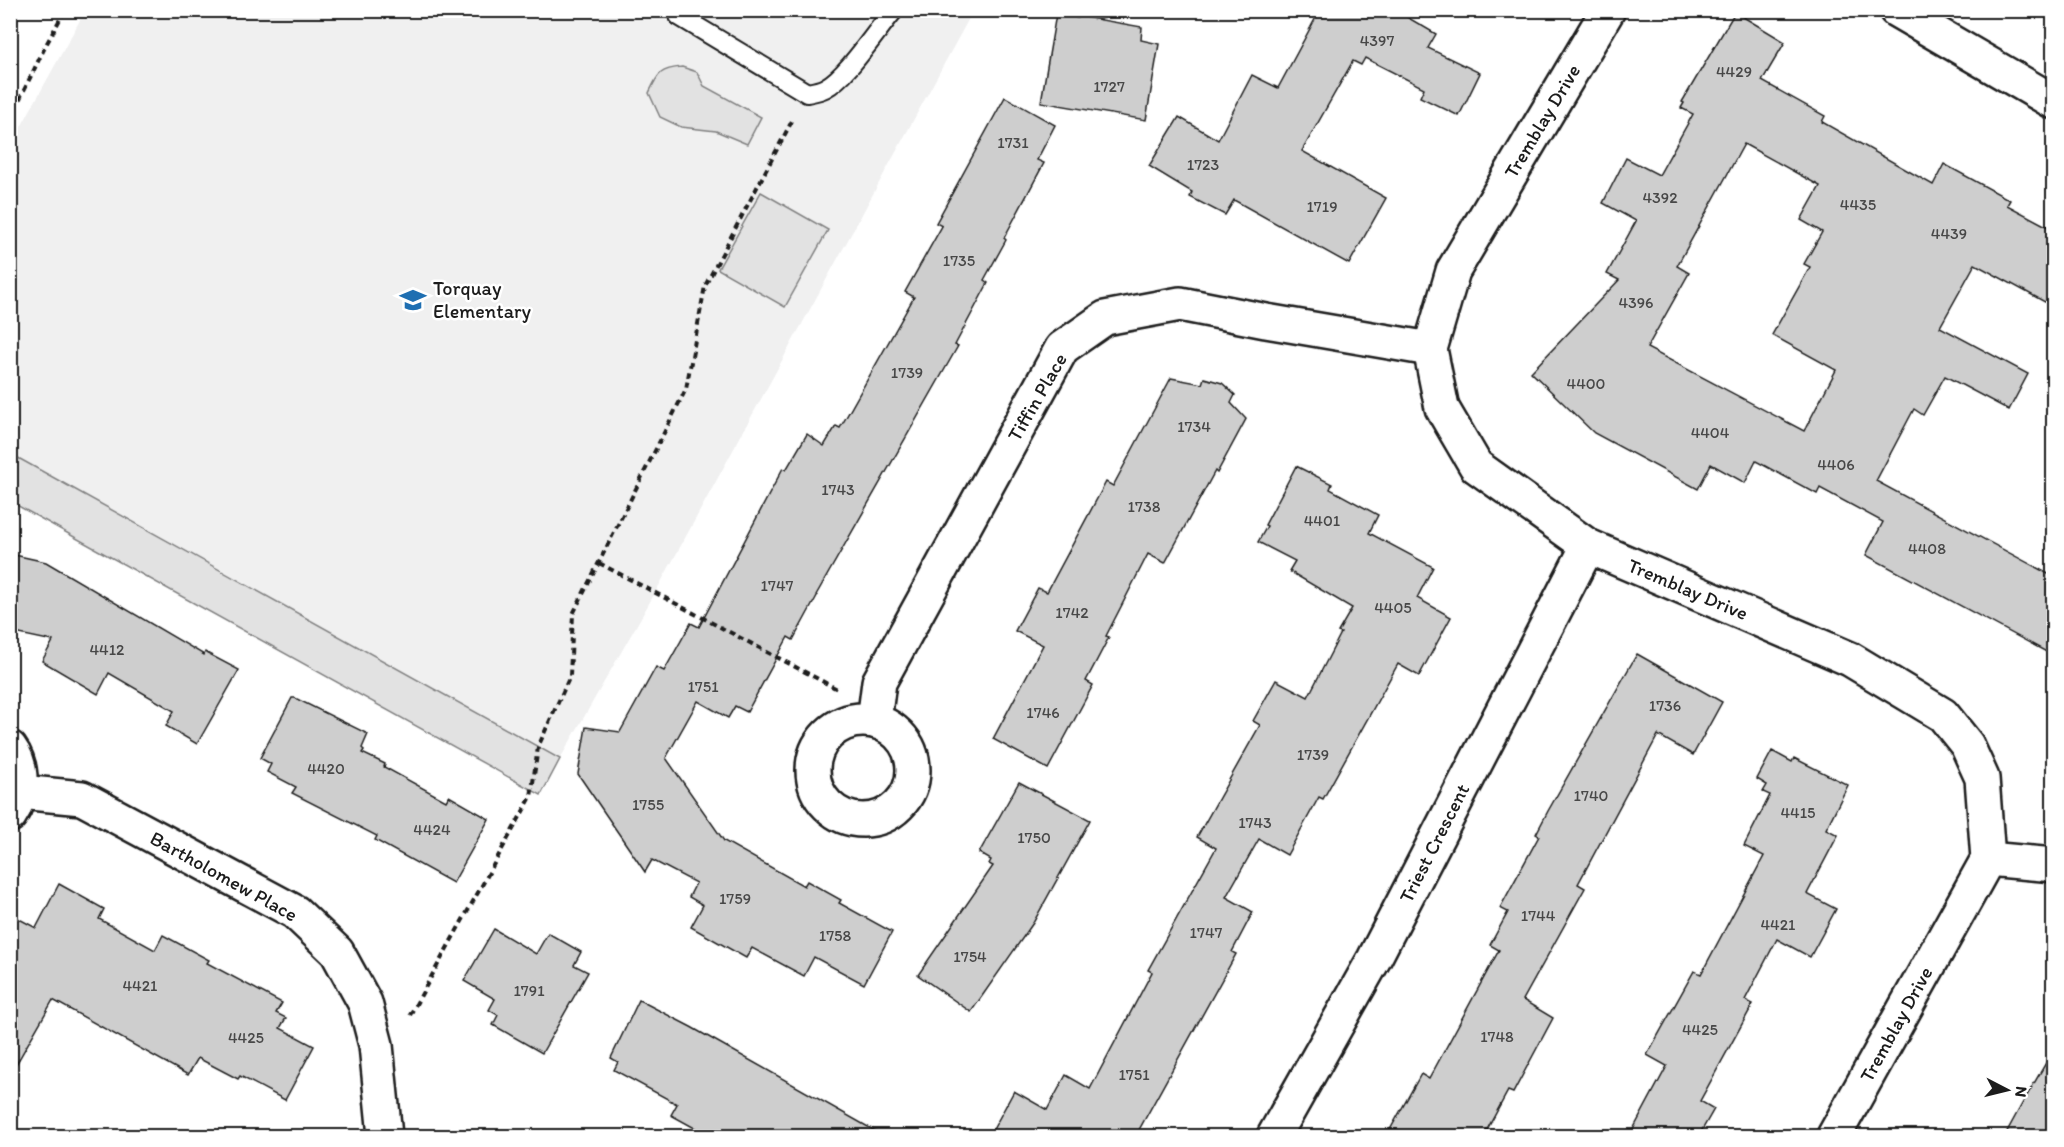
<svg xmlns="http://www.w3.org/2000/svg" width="2064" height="1147" font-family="Itim,sans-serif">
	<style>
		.built { fill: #f0f0f0 }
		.green { fill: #e2e2e2; stroke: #7f7f7f; stroke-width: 1.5 }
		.building { fill: #cecece; stroke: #1c1c1c; stroke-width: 1.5; fill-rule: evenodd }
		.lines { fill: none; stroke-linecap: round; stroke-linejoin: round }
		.service-casing { stroke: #1c1c1c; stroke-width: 22 }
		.minor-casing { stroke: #1c1c1c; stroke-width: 38 }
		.tertiary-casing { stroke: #1c1c1c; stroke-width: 38 }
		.path { stroke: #1c1c1c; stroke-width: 4; stroke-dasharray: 6 4.5; stroke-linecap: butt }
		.service { stroke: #fff; stroke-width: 18 }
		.minor { stroke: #fff; stroke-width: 33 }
		.tertiary { stroke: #fff; stroke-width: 33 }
		.labels { text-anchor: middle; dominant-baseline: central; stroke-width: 5; stroke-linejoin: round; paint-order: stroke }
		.number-label { font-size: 16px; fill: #484848 }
		.street-label { font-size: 20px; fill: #1c1c1c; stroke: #fff }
		.poi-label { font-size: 20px; fill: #1c1c1c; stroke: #fff; text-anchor: start }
	</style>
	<rect width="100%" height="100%" fill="#fff"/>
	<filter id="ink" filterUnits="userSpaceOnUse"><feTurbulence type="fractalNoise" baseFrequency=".0167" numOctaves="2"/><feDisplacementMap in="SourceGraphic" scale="12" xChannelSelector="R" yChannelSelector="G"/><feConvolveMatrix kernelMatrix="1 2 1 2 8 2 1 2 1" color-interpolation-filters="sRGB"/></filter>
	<g filter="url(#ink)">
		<path class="built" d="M 85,11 L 973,11 L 655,593 L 560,759 L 11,454 L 11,145 Z"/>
		<g class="green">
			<path d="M 682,67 L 697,72 L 704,86 L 761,117 L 747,144 L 716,131 L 681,127 L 660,117 L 649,93 C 658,74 659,69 682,67 Z"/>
			<path d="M 761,192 L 828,230 L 785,307 L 718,269 Z"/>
			<path d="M 11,454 L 560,759 L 541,795 L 11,502 Z"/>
		</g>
		<g class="building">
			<path d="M 1320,10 L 1395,10 L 1436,34 L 1428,48 L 1480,73 L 1459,116 L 1420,97 L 1424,88 L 1365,58 L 1361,65 L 1353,61 L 1302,151 L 1386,198 L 1349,264 L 1234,200 L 1225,215 L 1190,197 L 1192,192 L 1149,166 L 1179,117 L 1218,140 L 1252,75 L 1278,88 Z"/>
			<path d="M 1735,12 L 1785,42 L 1762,81 L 1825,116 L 1822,122 L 1933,185 L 1944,164 L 2010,200 L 2007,205 L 2054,230 L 2054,307 L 1975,264 L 1940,327 L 2028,374 L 2009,410 L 1945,376 L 1923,415 L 1914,409 L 1876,481 L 2054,577 L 2054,656 L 1866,555 L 1883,522 L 1820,488 L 1817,494 L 1756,461 L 1745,483 L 1711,464 L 1698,489 L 1594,433 L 1531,372 L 1619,280 L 1607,274 L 1636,221 L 1603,203 L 1626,158 L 1659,175 L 1693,114 L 1681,108 L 1684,103 L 1682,102 ZM 1744,144 L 1820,186 L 1801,220 L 1822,232 L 1804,264 L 1810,267 L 1772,335 L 1836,370 L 1804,431 L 1647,348 L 1689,273 L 1677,266 Z"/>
			<path d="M 1056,14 L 1078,18 L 1079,16 L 1142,27 L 1141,40 L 1159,44 L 1146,120 L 1041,102 Z"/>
			<path d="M 1005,97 L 1055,125 L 1037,160 L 1044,163 L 1004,238 L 1006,240 L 984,280 L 988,283 L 955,345 L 958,346 L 816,595 L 817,596 L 793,640 L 788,637 L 747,712 L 735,706 L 728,718 L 698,701 L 666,758 L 724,841 L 804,886 L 807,881 L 841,900 L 839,903 L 892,932 L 864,984 L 814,957 L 804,976 L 752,948 L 746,958 L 691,927 L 703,905 L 689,897 L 696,883 L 652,860 L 645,872 L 578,774 L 586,727 L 620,732 L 656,667 L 664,671 L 691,623 L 699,627 L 783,468 L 786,470 L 807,434 L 824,446 L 836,426 L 840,428 L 914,297 L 905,292 L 942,226 L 936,223 Z"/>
			<path d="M 1171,378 L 1202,384 L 1204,378 L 1222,383 L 1235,395 L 1231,403 L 1246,419 L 1217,473 L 1215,471 L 1165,563 L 1148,554 L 1106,636 L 1109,637 L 1086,681 L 1093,685 L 1048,769 L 993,739 L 1043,645 L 1015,631 L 1038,588 L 1047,592 L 1106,482 L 1113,486 Z"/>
			<path d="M 1296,466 L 1332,484 L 1330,489 L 1378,515 L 1369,533 L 1433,567 L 1417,598 L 1451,617 L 1419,676 L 1398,664 L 1323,799 L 1319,797 L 1287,855 L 1259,839 L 1226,897 L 1253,912 L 1232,952 L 1236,954 L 1135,1137 L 989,1137 L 1014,1091 L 1047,1110 L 1066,1075 L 1090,1089 L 1152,972 L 1148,970 L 1216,848 L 1197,837 L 1260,725 L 1253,721 L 1276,680 L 1308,697 L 1341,633 L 1338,632 L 1352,608 L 1289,571 L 1295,561 L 1258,542 L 1267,526 L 1265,525 Z"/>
			<path d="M 10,554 L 46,562 L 204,655 L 205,652 L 239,670 L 197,744 L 166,726 L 174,711 L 109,673 L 98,694 L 42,661 L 53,641 L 10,632 Z"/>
			<path d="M 1637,654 L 1722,702 L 1693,755 L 1658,735 L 1578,884 L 1585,888 L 1523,1000 L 1553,1018 L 1513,1093 L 1508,1091 L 1483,1137 L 1386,1137 L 1421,1074 L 1429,1079 L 1499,950 L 1490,945 L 1508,912 L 1500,908 L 1539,836 L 1536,834 L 1548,811 Z"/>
			<path d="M 292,698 L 295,698 L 368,734 L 362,748 L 364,750 L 362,753 L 385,764 L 384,767 L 446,801 L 449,796 L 489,819 L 453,883 L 375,840 L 377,836 L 292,793 L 296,787 L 267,772 L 271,764 L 260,758 Z"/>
			<path d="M 1772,751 L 1792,762 L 1794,758 L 1848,785 L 1826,829 L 1838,835 L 1807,894 L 1836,909 L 1810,957 L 1777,939 L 1745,1000 L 1753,1004 L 1700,1101 L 1714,1109 L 1698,1137 L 1629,1137 L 1667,1066 L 1647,1055 L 1694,971 L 1701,974 L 1764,856 L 1744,846 L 1770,795 L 1763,792 L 1767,785 L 1757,779 Z"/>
			<path d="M 1019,782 L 1090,820 L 1033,923 L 971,1012 L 918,975 L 993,866 L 989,864 L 991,860 L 979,853 Z"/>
			<path d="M 59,884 L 104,909 L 99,919 L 155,950 L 163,935 L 209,960 L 207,963 L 282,1003 L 276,1013 L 286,1018 L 280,1028 L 314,1046 L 285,1100 L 240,1076 L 238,1079 L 198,1058 L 188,1075 L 53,1000 L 10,1075 L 10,914 L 36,928 Z"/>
			<path d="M 494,929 L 536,954 L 548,933 L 581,952 L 574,965 L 588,972 L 542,1053 L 493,1025 L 498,1015 L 489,1010 L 495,999 L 464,981 Z"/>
			<path d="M 639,1000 L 691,1027 L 886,1137 L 711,1137 L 671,1115 L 677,1104 L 614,1070 L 618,1062 L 611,1058 Z"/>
			<path d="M 2054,1049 L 2054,1137 L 2004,1137 L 2022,1104 Z"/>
		</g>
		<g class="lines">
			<g class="service-casing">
				<path id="service" d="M 679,16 L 807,93 C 812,92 819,91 825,88 C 847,77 876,31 894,10"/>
			</g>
			<g class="minor-casing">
				<g id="minor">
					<path d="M 1608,10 L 1453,271 L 1430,349 L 1442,408 L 1476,466 L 1588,546 L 1850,659 L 1943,715 L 1967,745 L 1982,778 L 1988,859 L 1834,1136"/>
					<circle cx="863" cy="770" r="50"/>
					<path d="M 874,721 L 879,682 L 1062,348 L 1105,318 L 1180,304 L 1266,321 L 1430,349"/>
					<path d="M 10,748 C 24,767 23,796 10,815"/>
					<path d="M 20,792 L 82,798 L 295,912 L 337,952 L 365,1003 L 376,1045 L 385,1136"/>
					<path d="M 1988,859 L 2054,865"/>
					<path d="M 1274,1136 L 1374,959 L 1588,546"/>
				</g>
			</g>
			<g class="tertiary-casing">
				<path id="tertiary" d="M 1896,10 L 2054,102"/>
			</g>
			<g class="path">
				<path d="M 10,119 L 47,43 L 65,10"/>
				<path d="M 599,563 L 839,690"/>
				<path d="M 410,1015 L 531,797 L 538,747 L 570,676 L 573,614 L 686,389 L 705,286 L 793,119"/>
			</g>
			<use href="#service" class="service"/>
			<use href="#minor" class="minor"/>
			<use href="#tertiary" class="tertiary"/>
		</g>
	</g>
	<defs>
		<g id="school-bare" transform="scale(2.07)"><path d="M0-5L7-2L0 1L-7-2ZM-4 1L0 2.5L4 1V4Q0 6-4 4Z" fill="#1f6fb2" stroke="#fff" stroke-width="2.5" paint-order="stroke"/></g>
	</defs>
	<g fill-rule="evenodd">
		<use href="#school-bare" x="413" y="300"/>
	</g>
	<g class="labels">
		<g class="number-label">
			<text x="1377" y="40">4397</text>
			<text x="1734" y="71">4429</text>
			<text x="1109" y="86">1727</text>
			<text x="1013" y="142">1731</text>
			<text x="1203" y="164">1723</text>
			<text x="1660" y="197">4392</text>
			<text x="1858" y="204">4435</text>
			<text x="1322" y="206">1719</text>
			<text x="1949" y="233">4439</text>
			<text x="959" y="260">1735</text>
			<text x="1636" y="302">4396</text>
			<text x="907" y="372">1739</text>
			<text x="1586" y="383">4400</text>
			<text x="1194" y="426">1734</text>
			<text x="1710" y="432">4404</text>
			<text x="1836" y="464">4406</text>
			<text x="838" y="489">1743</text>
			<text x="1144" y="506">1738</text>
			<text x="1322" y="520">4401</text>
			<text x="1927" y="548">4408</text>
			<text x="777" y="585">1747</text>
			<text x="1393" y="607">4405</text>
			<text x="1072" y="612">1742</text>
			<text x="107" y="649">4412</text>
			<text x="703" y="686">1751</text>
			<text x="1665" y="705">1736</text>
			<text x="1043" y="712">1746</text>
			<text x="1313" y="754">1739</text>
			<text x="326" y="768">4420</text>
			<text x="1591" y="795">1740</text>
			<text x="648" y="804">1755</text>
			<text x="1798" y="812">4415</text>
			<text x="1255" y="822">1743</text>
			<text x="432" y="829">4424</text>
			<text x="1034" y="837">1750</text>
			<text x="735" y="898">1759</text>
			<text x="1538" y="915">1744</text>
			<text x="1778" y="924">4421</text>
			<text x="1206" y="932">1747</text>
			<text x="835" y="935">1758</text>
			<text x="970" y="956">1754</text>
			<text x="140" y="985">4421</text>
			<text x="529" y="990">1791</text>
			<text x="1700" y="1029">4425</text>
			<text x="1497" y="1036">1748</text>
			<text x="246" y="1037">4425</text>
			<text x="1134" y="1074">1751</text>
		</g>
		<g class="street-label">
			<text transform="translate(1542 121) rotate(-59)">Tremblay Drive</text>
			<text transform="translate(1037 397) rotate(-60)">Tiffin Place</text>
			<text transform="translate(1688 589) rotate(23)">Tremblay Drive</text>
			<text transform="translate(1434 843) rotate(-63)">Triest Crescent</text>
			<text transform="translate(224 876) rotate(29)">Bartholomew Place</text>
			<text transform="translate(1896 1024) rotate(-61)">Tremblay Drive</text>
		</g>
		<g class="poi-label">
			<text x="433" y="288">Torquay<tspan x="433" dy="23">Elementary</tspan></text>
		</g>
	</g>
	<rect width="2064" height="1147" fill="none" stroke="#fff" stroke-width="36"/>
	<rect x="18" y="18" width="2028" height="1111" fill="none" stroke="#1c1c1c" stroke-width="2" filter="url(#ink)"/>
	<g transform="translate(2007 1090) rotate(97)" stroke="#ffffff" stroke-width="4.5" paint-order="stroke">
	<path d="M0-4.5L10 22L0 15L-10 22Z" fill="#1c1c1c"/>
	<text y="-9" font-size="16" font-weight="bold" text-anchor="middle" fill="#1c1c1c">N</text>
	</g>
</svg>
